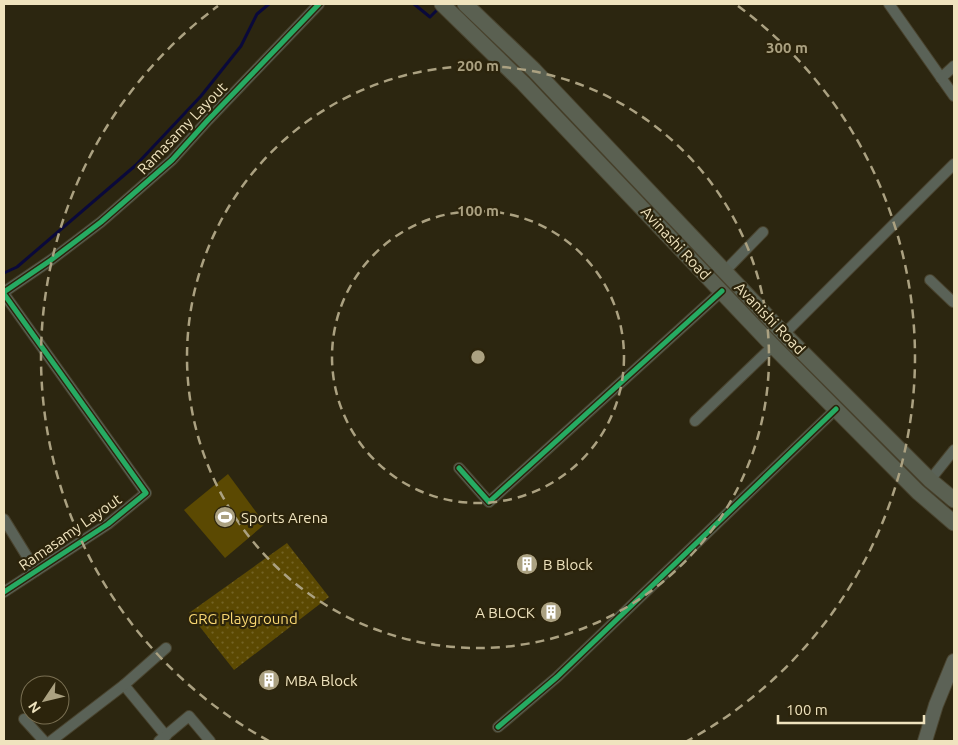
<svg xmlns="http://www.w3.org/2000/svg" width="958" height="745" font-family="Ubuntu,sans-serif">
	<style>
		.park { fill: url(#park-dots) }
		.pitch { fill: #5b4902 }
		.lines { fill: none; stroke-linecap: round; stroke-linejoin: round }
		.stream { stroke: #0a093b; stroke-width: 3 }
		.street-casing { stroke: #49432e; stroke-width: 12 }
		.secondary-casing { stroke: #49432e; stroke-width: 16 }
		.primary-casing { stroke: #49432e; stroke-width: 17 }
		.street { stroke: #5a6257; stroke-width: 10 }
		.secondary { stroke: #5c6256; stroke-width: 14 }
		.primary { stroke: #5a6051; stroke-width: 15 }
		.cycleway-casing { stroke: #2c240c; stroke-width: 8 }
		.cycleway { stroke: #26ab63; stroke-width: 5 }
		.ring { fill: none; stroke: #aba181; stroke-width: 2.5; stroke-dasharray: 9 6 }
		.labels { text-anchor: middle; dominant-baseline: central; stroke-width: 4.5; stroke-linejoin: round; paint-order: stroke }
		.street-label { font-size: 15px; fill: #efe3be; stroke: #2c240c }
		.poi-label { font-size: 15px; fill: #efe3be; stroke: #2c240c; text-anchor: start }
		.park-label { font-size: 15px; fill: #fad873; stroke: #2c240c }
		.centre { fill: #aba181; stroke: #2c240c; stroke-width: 2.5 }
		.ring-label { font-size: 15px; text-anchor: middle; font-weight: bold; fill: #aba181; stroke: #2c240c; stroke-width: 4.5; stroke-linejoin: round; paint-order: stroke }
	</style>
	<defs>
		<pattern id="park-dots" width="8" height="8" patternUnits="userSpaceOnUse" patternTransform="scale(1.25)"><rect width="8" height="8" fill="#5b4902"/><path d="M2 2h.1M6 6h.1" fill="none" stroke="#736325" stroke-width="1.8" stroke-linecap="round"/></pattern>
	</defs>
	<rect width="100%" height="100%" fill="#2c2610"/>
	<path class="park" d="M 287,543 L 329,597 L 234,670 L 189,613 Z"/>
	<path class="pitch" d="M 228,474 L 265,524 L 225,558 L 184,510 Z"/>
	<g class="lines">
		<g class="stream">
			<path d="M 414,4 L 430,17 L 440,7"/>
			<path d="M 4,273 L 17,267 L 136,165 L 201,96 L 241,46 L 257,14 L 269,4"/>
		</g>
		<g class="street-casing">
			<g id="street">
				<path d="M 889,4 L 954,96"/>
				<path d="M 941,78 L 954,66"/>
				<path d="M 725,271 L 763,232"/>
				<path d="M 930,280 L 953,302"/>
				<path d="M 4,292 L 51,260 L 101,222 L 172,160 L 208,120 L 319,4"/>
				<path d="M 4,294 L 146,493 L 108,524 L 4,592"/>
				<path d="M 784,334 L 954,164"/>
				<path d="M 695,421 L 773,346"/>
				<path d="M 459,468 L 489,502 L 722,291"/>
				<path d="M 930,480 L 954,450"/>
				<path d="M 4,519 L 36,571"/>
				<path d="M 124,685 L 166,736"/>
				<path d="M 24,719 L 44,741"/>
				<path d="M 498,727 L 557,677 L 836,409"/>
				<path d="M 51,741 L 124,685 L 166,648"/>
				<path d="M 159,741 L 189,716 L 210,741"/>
			</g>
		</g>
		<g class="secondary-casing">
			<path id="secondary" d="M 925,741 L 936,705 L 954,661"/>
		</g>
		<g class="primary-casing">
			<g id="primary">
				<path d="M 442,4 L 523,83 L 773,346 L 918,492 L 954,523"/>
				<path d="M 465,4 L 534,70 L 784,334 L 930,480 L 954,500"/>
			</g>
		</g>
		<use href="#street" class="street"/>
		<use href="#secondary" class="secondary"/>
		<use href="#primary" class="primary"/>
		<g class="cycleway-casing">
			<g id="cycleway">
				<path d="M 4,292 L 51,260 L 101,222 L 172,160 L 208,120 L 319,4"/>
				<path d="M 4,294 L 146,493 L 108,524 L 4,592"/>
				<path d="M 459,468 L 489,502 L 722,291"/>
				<path d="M 498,727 L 557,677 L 836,409"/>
			</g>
		</g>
		<use href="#cycleway" class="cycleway"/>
	</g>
	<g class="ring">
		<circle cx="478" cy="357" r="146"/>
		<circle cx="478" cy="357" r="291"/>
		<path d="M269 741A437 437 0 0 1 218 6M738 6A437 437 0 0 1 687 741"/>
	</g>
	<defs>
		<g id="stadium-disc" transform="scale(1.125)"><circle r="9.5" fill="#aba181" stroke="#2c240c"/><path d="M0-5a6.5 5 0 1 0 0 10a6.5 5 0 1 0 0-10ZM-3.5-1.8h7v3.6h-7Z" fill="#fff"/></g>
		<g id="building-disc" transform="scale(1.125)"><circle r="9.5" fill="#aba181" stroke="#2c240c"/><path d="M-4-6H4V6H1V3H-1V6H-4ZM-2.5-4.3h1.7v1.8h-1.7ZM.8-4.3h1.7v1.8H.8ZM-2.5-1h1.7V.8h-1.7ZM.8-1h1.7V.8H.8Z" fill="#fff"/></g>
	</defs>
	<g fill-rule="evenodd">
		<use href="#stadium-disc" x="225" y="517"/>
		<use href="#building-disc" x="527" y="564"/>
		<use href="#building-disc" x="551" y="612"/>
		<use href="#building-disc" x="269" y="680"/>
	</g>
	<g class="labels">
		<g class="street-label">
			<text transform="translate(182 128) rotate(-46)">Ramasamy Layout</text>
			<text transform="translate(676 243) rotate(47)">Avinashi Road</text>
			<text transform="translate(770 318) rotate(46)">Avanishi Road</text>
			<text transform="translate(70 532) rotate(-35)">Ramasamy Layout</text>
		</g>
		<g class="poi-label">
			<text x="241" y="517">Sports Arena</text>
			<text x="543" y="564">B Block</text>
			<text x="535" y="612" text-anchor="end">A BLOCK</text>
			<text x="285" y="680">MBA Block</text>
		</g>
		<g class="park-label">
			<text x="243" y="618">GRG Playground</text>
		</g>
	</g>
	<circle cx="478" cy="357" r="8" class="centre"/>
	<g class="ring-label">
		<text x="787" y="53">300 m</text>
		<text x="478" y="71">200 m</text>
		<text x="478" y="216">100 m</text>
	</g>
	<rect width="958" height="745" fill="none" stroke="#efe3be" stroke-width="10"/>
	<g transform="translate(45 700) rotate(235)"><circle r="24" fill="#2c240c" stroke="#7a7053"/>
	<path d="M0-4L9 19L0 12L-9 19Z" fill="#aba181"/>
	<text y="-8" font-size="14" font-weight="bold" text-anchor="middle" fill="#efe3be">N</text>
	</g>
	<path d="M778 715v8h146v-8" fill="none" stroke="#efe3be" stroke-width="2.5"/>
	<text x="786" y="715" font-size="15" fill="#efe3be" stroke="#2c240c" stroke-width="4" paint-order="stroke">100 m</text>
</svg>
